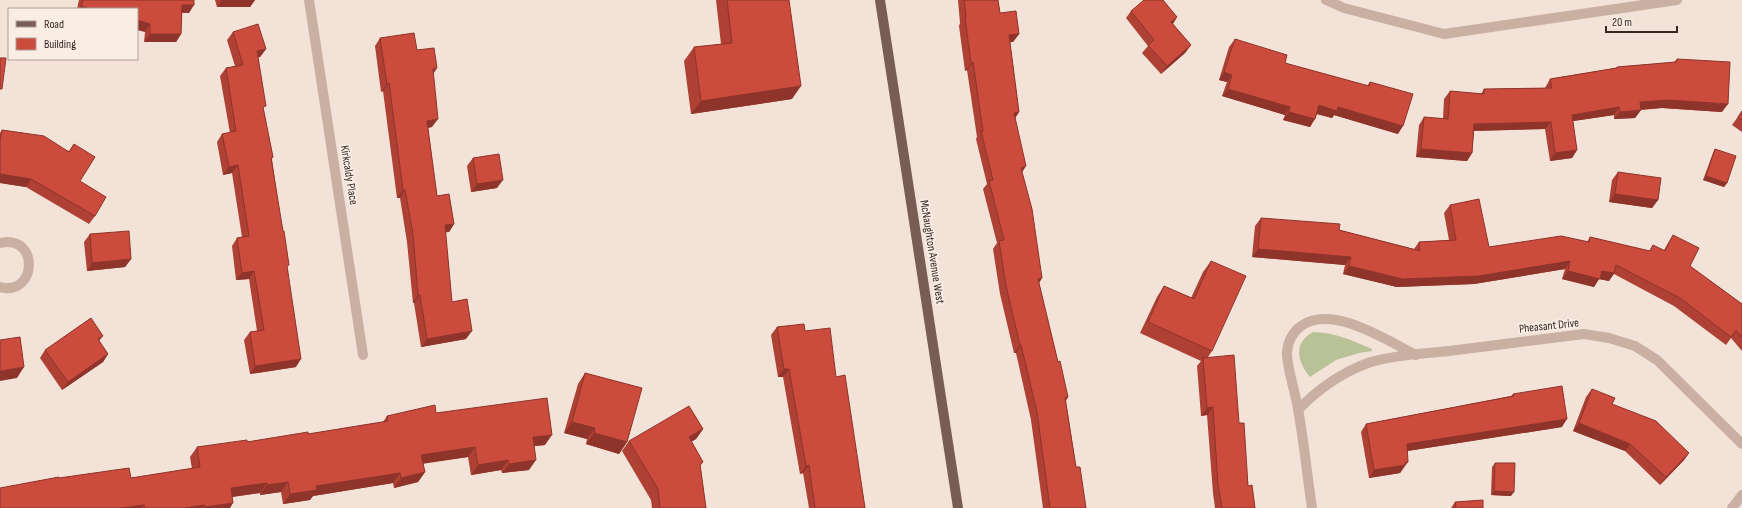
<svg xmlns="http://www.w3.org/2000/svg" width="1742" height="508" font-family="'Sofia Sans Condensed',sans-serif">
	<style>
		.grass { fill: #b9c197 }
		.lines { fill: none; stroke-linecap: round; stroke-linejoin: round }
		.minor { stroke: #cab0a3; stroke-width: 10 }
		.major { stroke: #785c56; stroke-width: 10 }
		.wall { fill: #af4034 }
		.shaded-wall { fill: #8e342b }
		.building { fill: #cb4b3d; stroke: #8e342b }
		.labels { text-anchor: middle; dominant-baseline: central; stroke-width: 3.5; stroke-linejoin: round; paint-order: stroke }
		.street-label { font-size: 12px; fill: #352826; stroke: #faede4 }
	</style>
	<rect width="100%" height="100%" fill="#f2e2d8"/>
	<path class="grass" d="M 1313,332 C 1334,332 1353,341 1372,349 L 1372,351 L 1359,353 L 1336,360 L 1310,377 C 1297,361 1293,343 1313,332 Z"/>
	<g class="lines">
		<g class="minor">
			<path d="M 309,0 L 363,355"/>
			<path d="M 1326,0 L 1344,8 L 1444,34 L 1677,0"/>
			<path d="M 0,243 C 40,234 37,297 0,287"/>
			<path d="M 1298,410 C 1318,389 1341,373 1368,363 C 1393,355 1422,354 1449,351 C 1494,345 1539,340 1584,334 L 1609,338 L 1635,346 L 1657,360 L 1742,444"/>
			<path d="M 1312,508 C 1307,475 1304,442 1298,409 C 1296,395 1286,364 1287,352 C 1288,342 1293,332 1301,326 C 1332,304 1386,340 1416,355"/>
			<path d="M 1732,508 L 1742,495"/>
		</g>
		<path class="major" d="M 880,0 L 958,508"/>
	</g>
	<g class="wall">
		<path d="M 79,0 L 194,0 L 189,13 L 182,13 L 181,34 L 176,42 L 144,42 L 145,32 L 137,9 L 77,9 Z"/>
		<path d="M 215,0 L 255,0 L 250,7 L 217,7 Z"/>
		<path d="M 716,0 L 789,0 L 792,99 L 691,114 L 684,61 L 694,47 L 721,44 Z"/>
		<path d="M 958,0 L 998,0 L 1000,13 L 1019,34 L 1013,42 L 1010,42 L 1019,112 L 1015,118 L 1022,173 L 1042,278 L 1039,283 L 1058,362 L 1068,397 L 1066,401 L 1076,467 L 1086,508 L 1043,508 L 1031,420 L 1016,353 L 1014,353 L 1000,294 L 993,249 L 997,243 L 983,189 L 987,184 L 976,139 L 977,137 L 967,70 L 965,71 L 959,26 L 960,23 Z"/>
		<path d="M 1131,11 L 1177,17 L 1173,24 L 1191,45 L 1185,53 L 1161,74 L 1142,53 L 1148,46 L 1126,18 Z"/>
		<path d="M 233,32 L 266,49 L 260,57 L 258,57 L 263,110 L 273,157 L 272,159 L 287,268 L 296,367 L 250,374 L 244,340 L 250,332 L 257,331 L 249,279 L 236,280 L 232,246 L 237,238 L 242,237 L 232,173 L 223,175 L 217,142 L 222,134 L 230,133 L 220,76 L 226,68 L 235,66 L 227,40 Z"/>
		<path d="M 380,38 L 417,50 L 433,74 L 432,127 L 428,128 L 437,196 L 454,224 L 449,232 L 445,232 L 452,302 L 466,339 L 421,347 L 414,303 L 413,303 L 407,242 L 400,198 L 397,198 L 383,91 L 381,92 L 375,46 Z"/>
		<path d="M 1235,39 L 1285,63 L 1367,86 L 1370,82 L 1398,134 L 1334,115 L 1332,118 L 1317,114 L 1310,127 L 1283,120 L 1285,115 L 1222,96 L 1227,82 L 1219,80 L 1229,47 Z"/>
		<path d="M 1677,59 L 1722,112 L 1662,108 L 1641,110 L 1635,118 L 1614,119 L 1614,115 L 1573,121 L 1577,150 L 1572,158 L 1550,161 L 1545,129 L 1474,131 L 1472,153 L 1467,161 L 1416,157 L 1419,125 L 1424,117 L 1443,119 L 1444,99 L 1450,91 L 1481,94 L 1484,89 L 1545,88 L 1550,79 L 1615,68 L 1617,67 L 1674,62 Z"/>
		<path d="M 1742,111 L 1742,132 L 1732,125 Z"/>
		<path d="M 2,130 L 69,151 L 74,144 L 80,181 L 95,216 L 89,224 L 26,187 L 0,183 L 0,133 Z"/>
		<path d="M 1715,149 L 1727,183 L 1724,187 L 1703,180 L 1713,153 Z"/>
		<path d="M 473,158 L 497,188 L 471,192 L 467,166 Z"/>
		<path d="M 1618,172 L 1658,200 L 1652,208 L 1609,202 L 1612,180 Z"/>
		<path d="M 1450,205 L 1489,247 L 1587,242 L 1590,237 L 1649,251 L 1653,245 L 1664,250 L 1668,243 L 1673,235 L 1690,266 L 1742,304 L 1742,351 L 1731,338 L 1726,345 L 1674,306 L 1614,274 L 1609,281 L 1599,279 L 1594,287 L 1562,279 L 1565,269 L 1474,284 L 1397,287 L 1343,274 L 1345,265 L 1252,257 L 1255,226 L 1261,218 L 1339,230 L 1414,249 L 1419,242 L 1449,240 L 1444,213 Z"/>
		<path d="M 90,234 L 131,259 L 125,267 L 87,271 L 84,242 Z"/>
		<path d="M 1211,261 L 1212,351 L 1208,357 L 1239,423 L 1248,486 L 1255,508 L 1215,508 L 1213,493 L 1207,415 L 1201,416 L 1197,366 L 1201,361 L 1140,333 L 1157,297 L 1164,286 L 1191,298 L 1203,272 Z"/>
		<path d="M 777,327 L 805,331 L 836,377 L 865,508 L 809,508 L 803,473 L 800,474 L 783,377 L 778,377 L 771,335 Z"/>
		<path d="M 103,336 L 99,341 L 108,354 L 103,362 L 62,390 L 40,358 L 45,350 Z"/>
		<path d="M 585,373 L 627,442 L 619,454 L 586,444 L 587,439 L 564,433 L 578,384 Z"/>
		<path d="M 1592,389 L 1612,404 L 1689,453 L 1684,460 L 1660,485 L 1625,451 L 1573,431 L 1586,397 Z"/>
		<path d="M 1513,394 L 1562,427 L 1407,451 L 1402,470 L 1400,473 L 1369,478 L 1361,432 L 1366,424 L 1511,396 Z"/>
		<path d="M 436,413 L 545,445 L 534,446 L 529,470 L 502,473 L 501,470 L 471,475 L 468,457 L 423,463 L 425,472 L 418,482 L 394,488 L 393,483 L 313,496 L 310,500 L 283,504 L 281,492 L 260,495 L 260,493 L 232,497 L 230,508 L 0,508 L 59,478 L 131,478 L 192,469 L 190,457 L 197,447 L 247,442 L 308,434 L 383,422 L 387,416 Z"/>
		<path d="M 703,429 L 696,439 L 691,442 L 703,462 L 700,466 L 706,508 L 652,508 L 651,500 L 622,451 L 629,441 Z"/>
		<path d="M 1495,463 L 1511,496 L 1491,495 L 1492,467 Z"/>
		<path d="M 1455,502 L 1483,508 L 1451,508 Z"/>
	</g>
	<g class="shaded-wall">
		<path d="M 222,0 L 255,0 L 250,7 L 217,7 Z"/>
		<path d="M 182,5 L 194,5 L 189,13 L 176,12 Z"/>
		<path d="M 81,6 L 92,9 L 79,9 Z"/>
		<path d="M 1177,17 L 1172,25 L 1171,22 Z"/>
		<path d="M 137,20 L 150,24 L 145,32 L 137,30 Z"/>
		<path d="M 150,34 L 181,34 L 176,42 L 144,42 Z"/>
		<path d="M 1019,34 L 1013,42 L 1004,43 L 1009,35 Z"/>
		<path d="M 1191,45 L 1185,53 L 1161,74 L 1167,66 Z"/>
		<path d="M 266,49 L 260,57 L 251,59 L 257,51 Z"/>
		<path d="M 973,62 L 967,70 L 965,71 L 971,63 Z"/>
		<path d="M 437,68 L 432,76 L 433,69 Z"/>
		<path d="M 1224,72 L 1232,75 L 1227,82 L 1219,80 Z"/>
		<path d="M 389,83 L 383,91 L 381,92 L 387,84 Z"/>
		<path d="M 801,86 L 792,99 L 691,114 L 701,101 Z"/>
		<path d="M 1228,89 L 1290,107 L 1285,115 L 1222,96 Z"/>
		<path d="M 1668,100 L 1728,104 L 1722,112 L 1662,108 L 1635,110 L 1640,102 Z"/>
		<path d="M 1319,105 L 1338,107 L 1403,126 L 1398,134 L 1334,115 L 1332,118 L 1313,113 Z"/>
		<path d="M 1619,107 L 1614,115 L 1567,122 L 1572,115 Z"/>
		<path d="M 1641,110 L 1635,118 L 1614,119 L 1620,112 Z"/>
		<path d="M 1019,112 L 1014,120 L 1014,113 Z"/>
		<path d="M 1289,112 L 1315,119 L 1310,127 L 1283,120 Z"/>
		<path d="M 438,119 L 432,127 L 422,128 L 427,121 Z"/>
		<path d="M 1551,122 L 1545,129 L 1469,131 L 1474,124 Z"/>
		<path d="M 1421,149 L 1472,153 L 1467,161 L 1416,157 Z"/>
		<path d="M 1577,150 L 1572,158 L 1550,161 L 1555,153 Z"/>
		<path d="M 238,165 L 232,173 L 223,175 L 229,167 Z"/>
		<path d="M 1026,166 L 1021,174 L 1021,168 Z"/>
		<path d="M 0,174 L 31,179 L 26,187 L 0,183 Z"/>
		<path d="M 1706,176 L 1727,183 L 1724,187 L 1703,180 Z"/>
		<path d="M 503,180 L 497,188 L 471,192 L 477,184 Z"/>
		<path d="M 403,190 L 405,190 L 400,198 L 397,198 Z"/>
		<path d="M 1615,194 L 1658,200 L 1652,208 L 1609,202 Z"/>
		<path d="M 454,224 L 449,232 L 439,233 L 445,225 Z"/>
		<path d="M 1258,249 L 1351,257 L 1345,265 L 1252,257 Z"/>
		<path d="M 131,259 L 125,267 L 87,271 L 92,263 Z"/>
		<path d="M 1570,261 L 1565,269 L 1474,284 L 1397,287 L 1343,274 L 1349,266 Z"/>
		<path d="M 254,271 L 249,279 L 236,280 L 242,273 Z"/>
		<path d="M 1568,271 L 1602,271 L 1614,273 L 1609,281 L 1599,279 L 1594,287 L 1562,279 Z"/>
		<path d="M 1042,278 L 1037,286 L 1038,279 Z"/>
		<path d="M 418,295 L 420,295 L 414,303 L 413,303 Z"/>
		<path d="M 472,331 L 466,339 L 421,347 L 427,339 Z"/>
		<path d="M 1020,345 L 1021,345 L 1016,353 L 1014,353 Z"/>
		<path d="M 108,354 L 103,362 L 62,390 L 68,382 Z"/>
		<path d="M 301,359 L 296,367 L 250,374 L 255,366 Z"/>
		<path d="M 24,367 L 17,378 L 0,381 L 0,371 Z"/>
		<path d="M 784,369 L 789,369 L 783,377 L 778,377 Z"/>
		<path d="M 1213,407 L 1207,415 L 1201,416 L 1207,408 Z"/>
		<path d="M 1567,419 L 1562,427 L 1401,452 L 1407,444 Z"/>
		<path d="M 572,422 L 595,428 L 587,439 L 564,433 Z"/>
		<path d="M 1579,423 L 1630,444 L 1625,451 L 1573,431 Z"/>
		<path d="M 703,429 L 696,439 L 682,447 L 689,437 Z"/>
		<path d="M 594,433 L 627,442 L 619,454 L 586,444 Z"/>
		<path d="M 552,435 L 545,445 L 526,447 L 533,437 Z"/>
		<path d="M 475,447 L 468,457 L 415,465 L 421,455 Z"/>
		<path d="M 1689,453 L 1684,460 L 1660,485 L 1666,477 Z"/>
		<path d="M 508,460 L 501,470 L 471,475 L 478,465 Z"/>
		<path d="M 536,460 L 529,470 L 502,473 L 509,464 Z"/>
		<path d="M 1408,462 L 1400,473 L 1369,478 L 1374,470 Z"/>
		<path d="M 809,465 L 803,473 L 800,474 L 806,466 Z"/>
		<path d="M 425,472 L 418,482 L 394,488 L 401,478 Z"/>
		<path d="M 400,473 L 393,483 L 313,496 L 310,500 L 283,504 L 290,494 L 316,486 Z"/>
		<path d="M 288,482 L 281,492 L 260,495 L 267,485 Z"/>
		<path d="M 267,483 L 260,493 L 224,498 L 231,488 Z"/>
		<path d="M 1494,491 L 1514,492 L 1511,496 L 1491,495 Z"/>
		<path d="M 233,503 L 230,508 L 205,508 L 205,507 Z"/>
		<path d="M 144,505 L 142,508 L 121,508 Z"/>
		<path d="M 205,505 L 203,508 L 184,508 Z"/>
	</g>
	<g class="building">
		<path d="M 83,0 L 194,0 L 194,5 L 182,5 L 181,34 L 150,34 L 150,24 L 137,20 L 137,9 L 92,9 L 81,6 Z"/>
		<path d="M 727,0 L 789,0 L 801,86 L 701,101 L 694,47 L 732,43 Z"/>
		<path d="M 964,0 L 998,0 L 1000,13 L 1016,11 L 1019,34 L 1009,35 L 1019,112 L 1014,113 L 1026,166 L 1021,168 L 1032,209 L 1042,278 L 1038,279 L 1058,362 L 1060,361 L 1068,397 L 1065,398 L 1076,467 L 1080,467 L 1086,508 L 1050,508 L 1037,412 L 1021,345 L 1020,345 L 1006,286 L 999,241 L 1004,240 L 989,181 L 993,180 L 981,131 L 983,131 L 973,62 L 971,63 L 965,18 L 966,17 Z"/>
		<path d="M 1144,0 L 1163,0 L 1177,17 L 1171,22 L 1191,45 L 1167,66 L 1148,45 L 1154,40 L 1131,11 Z"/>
		<path d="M 258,24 L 266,49 L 257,51 L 266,106 L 263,107 L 273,157 L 271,158 L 283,231 L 284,231 L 289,265 L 287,266 L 301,359 L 255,366 L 250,332 L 264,330 L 254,271 L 242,273 L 237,238 L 249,236 L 238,165 L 229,167 L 222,134 L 236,131 L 226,68 L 243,65 L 233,32 Z"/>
		<path d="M 414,33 L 417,50 L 434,48 L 437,68 L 433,69 L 438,119 L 427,121 L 437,196 L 449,194 L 454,224 L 445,225 L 452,302 L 467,299 L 472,331 L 427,339 L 420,295 L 418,295 L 413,234 L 405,190 L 403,190 L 389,83 L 387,84 L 380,38 Z"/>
		<path d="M 1235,39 L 1287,55 L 1285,63 L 1369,86 L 1370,82 L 1413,94 L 1403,126 L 1338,107 L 1337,111 L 1319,105 L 1315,119 L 1289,112 L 1290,107 L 1228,89 L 1232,75 L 1224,72 Z"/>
		<path d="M 0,58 L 6,58 L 2,89 L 0,89 Z"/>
		<path d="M 1677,59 L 1730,62 L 1728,104 L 1668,100 L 1640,102 L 1641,110 L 1620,112 L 1619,107 L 1572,115 L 1577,150 L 1555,153 L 1551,122 L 1474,124 L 1472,153 L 1421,149 L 1424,117 L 1448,119 L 1450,91 L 1484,94 L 1484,89 L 1552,88 L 1550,79 L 1617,68 L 1617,67 L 1676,62 Z"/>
		<path d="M 1742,111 L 1742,120 L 1738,117 Z"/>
		<path d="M 2,130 L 44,136 L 69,152 L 74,144 L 95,157 L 80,181 L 106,197 L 95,216 L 31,179 L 0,174 L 0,141 Z"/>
		<path d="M 1715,149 L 1736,156 L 1727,183 L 1706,176 Z"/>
		<path d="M 499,154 L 503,180 L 477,184 L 473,158 Z"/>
		<path d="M 1618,172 L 1661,178 L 1658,200 L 1615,194 Z"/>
		<path d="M 1479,199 L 1489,247 L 1561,236 L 1589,242 L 1590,237 L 1650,251 L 1653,245 L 1665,251 L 1673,235 L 1699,248 L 1690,266 L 1742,304 L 1742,337 L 1736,330 L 1731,337 L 1680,298 L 1616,265 L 1614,273 L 1602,271 L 1600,279 L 1568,271 L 1570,261 L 1479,276 L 1403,279 L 1349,266 L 1351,257 L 1258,249 L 1261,218 L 1340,224 L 1339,230 L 1420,251 L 1419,242 L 1456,240 L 1450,205 Z"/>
		<path d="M 129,231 L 131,259 L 92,263 L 90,234 Z"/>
		<path d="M 1211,261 L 1246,276 L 1212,351 L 1148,322 L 1164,286 L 1194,299 Z"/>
		<path d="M 91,318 L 103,336 L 98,339 L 108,354 L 68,382 L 45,350 Z"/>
		<path d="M 804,324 L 805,331 L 830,328 L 836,377 L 845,375 L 865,508 L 815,508 L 809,465 L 806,466 L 789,369 L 784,369 L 777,327 Z"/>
		<path d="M 20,337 L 24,367 L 0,371 L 0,340 Z"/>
		<path d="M 1234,355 L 1239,423 L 1244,423 L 1248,486 L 1252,485 L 1255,508 L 1222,508 L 1218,485 L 1213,407 L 1207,408 L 1203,358 Z"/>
		<path d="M 585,373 L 642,388 L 627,442 L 594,433 L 595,428 L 572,422 Z"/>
		<path d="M 1562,386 L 1567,419 L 1407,444 L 1408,462 L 1405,463 L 1405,465 L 1374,470 L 1366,424 L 1514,396 L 1513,394 Z"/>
		<path d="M 1592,389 L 1615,398 L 1612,404 L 1656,421 L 1689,453 L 1666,477 L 1630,444 L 1579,423 Z"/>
		<path d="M 547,398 L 552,435 L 533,437 L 536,460 L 509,464 L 508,460 L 478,465 L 475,447 L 421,455 L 425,472 L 401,478 L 400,473 L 316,486 L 317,490 L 290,494 L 288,482 L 267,485 L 267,483 L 231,488 L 233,503 L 205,507 L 205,505 L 184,508 L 145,508 L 144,505 L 121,508 L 0,508 L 0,488 L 59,477 L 59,478 L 129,468 L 131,478 L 200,467 L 197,447 L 247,440 L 247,442 L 308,432 L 308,434 L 388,421 L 387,416 L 435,405 L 436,413 Z"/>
		<path d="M 689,406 L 703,429 L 689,437 L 703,462 L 700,464 L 706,508 L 660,508 L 658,489 L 629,441 Z"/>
		<path d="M 1495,463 L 1515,463 L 1514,492 L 1494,491 Z"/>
		<path d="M 1483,500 L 1483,508 L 1456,508 L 1455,502 Z"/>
	</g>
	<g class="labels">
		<g class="street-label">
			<text transform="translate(349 175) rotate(81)">Kirkcaldy Place</text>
			<text transform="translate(932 252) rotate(81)">McNaughton Avenue West</text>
			<text transform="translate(1549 326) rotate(-6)">Pheasant Drive</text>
		</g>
	</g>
	<rect x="8" y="8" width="130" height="52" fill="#faede4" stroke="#ab9e98"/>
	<rect x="16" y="21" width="20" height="6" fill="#785c56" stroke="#ab9e98"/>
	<text x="44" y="28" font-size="12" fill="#352826">Road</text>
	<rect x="16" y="38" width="20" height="12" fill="#cb4b3d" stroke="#ab9e98"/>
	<text x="44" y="48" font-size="12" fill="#352826">Building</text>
	<path d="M1606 26v6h71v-6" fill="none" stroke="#352826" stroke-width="2"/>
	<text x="1612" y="26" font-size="12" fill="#352826" stroke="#faede4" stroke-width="3" paint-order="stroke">20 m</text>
</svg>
